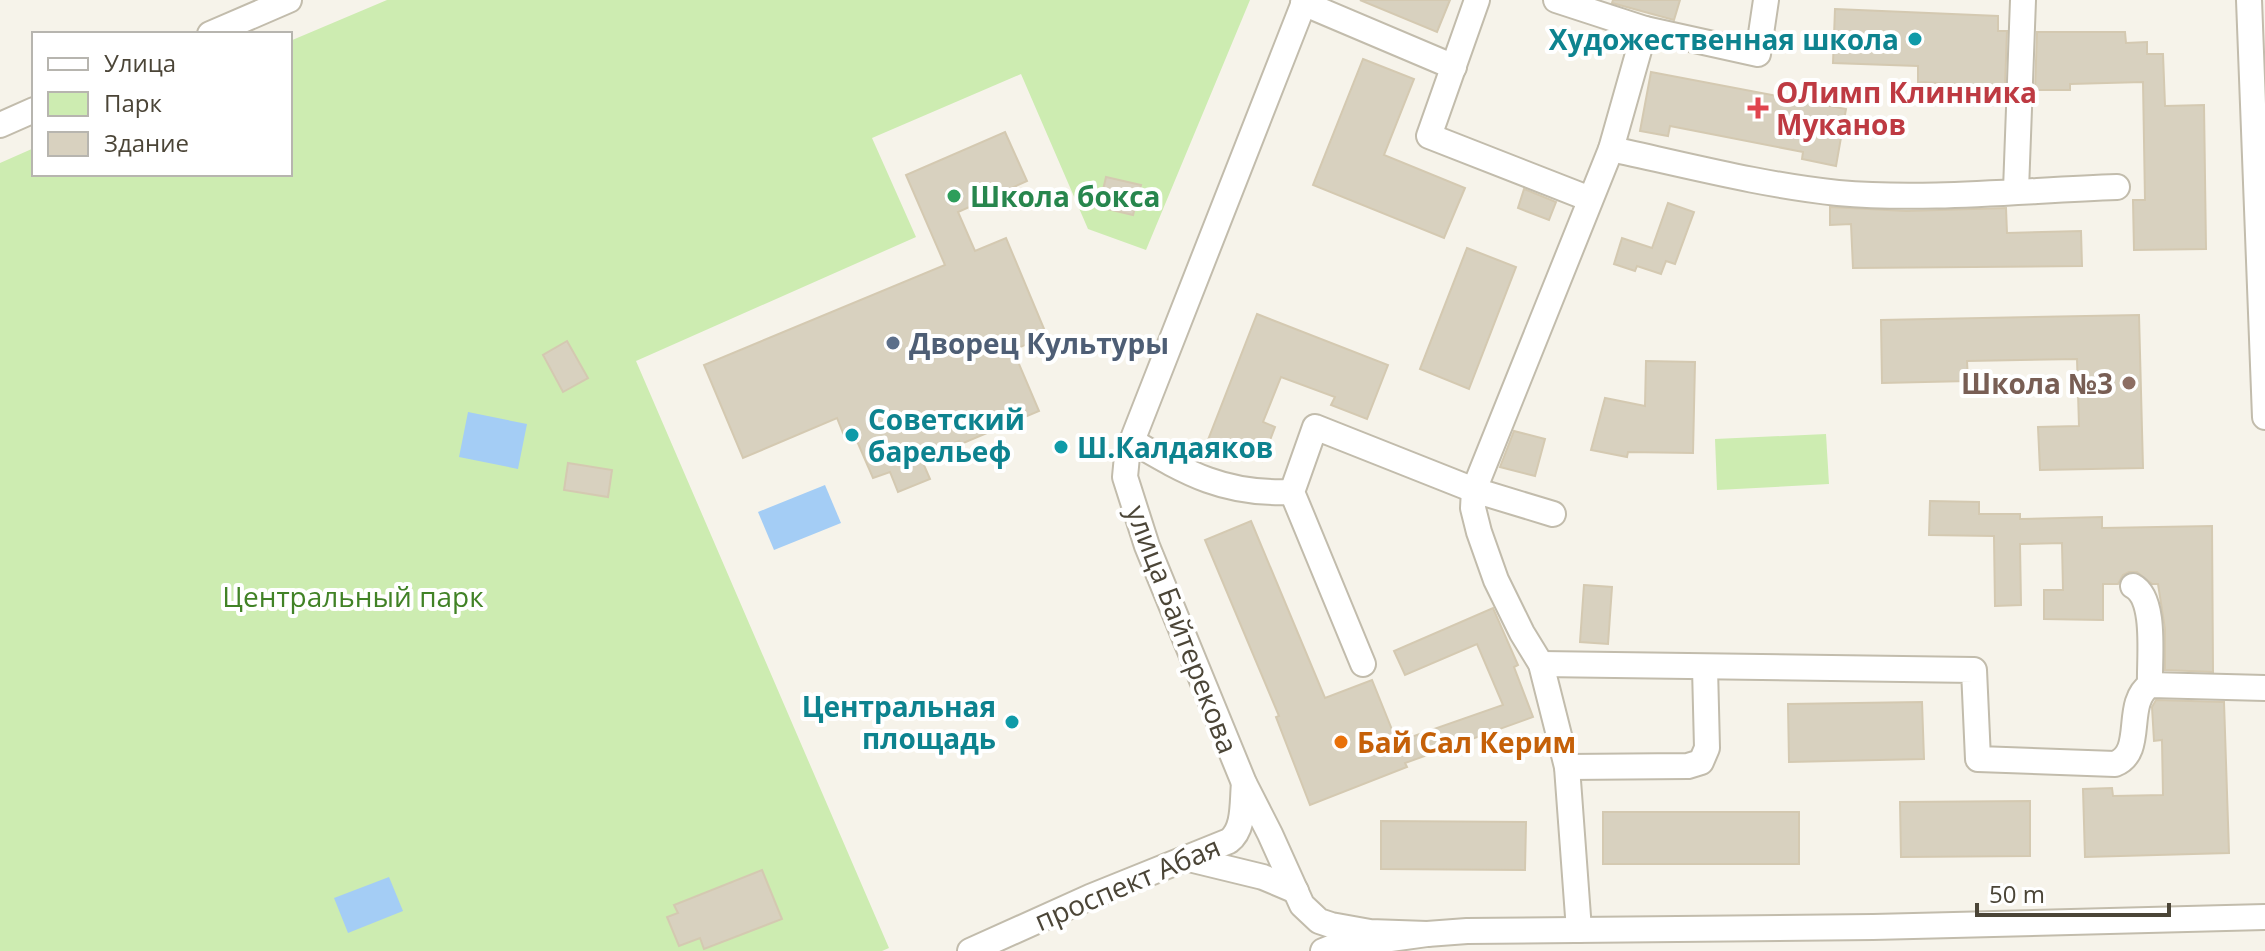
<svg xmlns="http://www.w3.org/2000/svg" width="2265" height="951" font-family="'Open Sans',sans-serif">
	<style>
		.green { fill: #cdecb1 }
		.water { fill: #a4cdf5 }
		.building { fill: #d8d1bf; stroke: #d4c9b1; stroke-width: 2 }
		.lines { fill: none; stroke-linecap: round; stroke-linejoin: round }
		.minor-casing { stroke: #c2bcac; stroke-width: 28 }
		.minor { stroke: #fff; stroke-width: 24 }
		.culture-dot { fill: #0f9aa8; stroke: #fff; stroke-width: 3 }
		.health-dot { fill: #e0444e; stroke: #fff; stroke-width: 3 }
		.leisure-dot { fill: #2e9e5b; stroke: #fff; stroke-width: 3 }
		.service-dot { fill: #5c6f8a; stroke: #fff; stroke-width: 3 }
		.education-dot { fill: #8d6e63; stroke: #fff; stroke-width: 3 }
		.food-dot { fill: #e8710a; stroke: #fff; stroke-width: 3 }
		.labels { text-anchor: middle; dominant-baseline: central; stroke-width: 8; stroke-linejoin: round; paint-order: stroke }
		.culture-label { font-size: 28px; font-weight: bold; fill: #0d838f; stroke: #fff; text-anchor: end }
		.health-label { font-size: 28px; font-weight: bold; fill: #be3a42; stroke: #fff; text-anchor: start }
		.leisure-label { font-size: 28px; font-weight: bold; fill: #27864d; stroke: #fff; text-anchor: start }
		.service-label { font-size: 28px; font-weight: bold; fill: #4e5e75; stroke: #fff; text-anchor: start }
		.education-label { font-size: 28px; font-weight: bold; fill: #785e54; stroke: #fff; text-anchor: end }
		.park-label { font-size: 28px; fill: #418226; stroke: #fff }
		.street-label { font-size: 28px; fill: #4b4537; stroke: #fff }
		.food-label { font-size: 28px; font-weight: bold; fill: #c56008; stroke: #fff; text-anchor: start }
	</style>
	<rect width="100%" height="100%" fill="#f6f3ea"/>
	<g class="green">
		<path d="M 387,0 L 1250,0 L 1146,250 L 1088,229 L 1021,74 L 872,138 L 916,237 L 636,361 L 889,948 L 882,951 L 0,951 L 0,163 L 34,148 L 34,174 L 290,174 L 290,41 Z"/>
		<path d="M 1826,434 L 1829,484 L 1717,490 L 1715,439 Z"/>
	</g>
	<g class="water">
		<path d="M 468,412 L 527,424 L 518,469 L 459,457 Z"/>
		<path d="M 825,485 L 841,523 L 774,550 L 758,512 Z"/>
		<path d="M 389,877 L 403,911 L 348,933 L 334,898 Z"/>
	</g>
	<g class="building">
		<path d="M 1360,0 L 1450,0 L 1437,32 Z"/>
		<path d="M 1613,0 L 1680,0 L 1674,20 L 1612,3 Z"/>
		<path d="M 1835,9 L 1998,16 L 1998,31 L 2007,31 L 2005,86 L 1918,82 L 1918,66 L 1833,63 Z"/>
		<path d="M 2037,32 L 2125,32 L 2126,43 L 2147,42 L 2147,54 L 2163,54 L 2165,106 L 2204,105 L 2206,249 L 2134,250 L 2133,200 L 2145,200 L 2143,82 L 2070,84 L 2070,90 L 2035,90 Z"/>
		<path d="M 1363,59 L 1414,79 L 1384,155 L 1465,188 L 1444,238 L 1313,185 Z"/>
		<path d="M 1651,72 L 1846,109 L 1836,166 L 1802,159 L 1803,152 L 1670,126 L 1668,136 L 1640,131 Z"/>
		<path d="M 1005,132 L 1027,181 L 958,212 L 975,251 L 1006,238 L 1047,336 L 1013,350 L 1039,411 L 961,444 L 959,441 L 920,456 L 930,479 L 898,492 L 890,472 L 873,478 L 854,434 L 845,438 L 837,418 L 743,458 L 704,365 L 945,265 L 906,175 Z"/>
		<path d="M 1106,177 L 1141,185 L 1133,215 L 1099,207 Z"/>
		<path d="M 1524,189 L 1556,202 L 1549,220 L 1518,208 Z"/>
		<path d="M 1668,203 L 1694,212 L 1675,264 L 1666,261 L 1661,274 L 1637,266 L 1635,271 L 1614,264 L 1622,238 L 1652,248 Z"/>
		<path d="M 1830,207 L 1906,211 L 2006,208 L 2007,233 L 2081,231 L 2082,266 L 1853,268 L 1851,224 L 1830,225 Z"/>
		<path d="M 1467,248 L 1516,267 L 1469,389 L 1420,369 Z"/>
		<path d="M 1257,314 L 1388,365 L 1367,419 L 1331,405 L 1335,397 L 1281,377 L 1263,422 L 1275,427 L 1262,461 L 1208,440 Z"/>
		<path d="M 2139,315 L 2143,468 L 2040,470 L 2038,427 L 2079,426 L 2077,359 L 1967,361 L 1968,381 L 1882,383 L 1881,320 Z"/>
		<path d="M 567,341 L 588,378 L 563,392 L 543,355 Z"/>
		<path d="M 1646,361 L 1695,362 L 1693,453 L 1628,452 L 1627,457 L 1591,450 L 1605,398 L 1645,406 Z"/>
		<path d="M 1514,431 L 1545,439 L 1535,476 L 1500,467 Z"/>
		<path d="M 568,463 L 612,470 L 608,497 L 564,490 Z"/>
		<path d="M 1930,501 L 1979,502 L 1979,514 L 2020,514 L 2020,519 L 2102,517 L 2102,528 L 2212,526 L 2213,672 L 2165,670 L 2165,629 L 2158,584 L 2152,584 L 2137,572 L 2129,572 L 2123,575 L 2118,584 L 2103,584 L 2103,620 L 2044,619 L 2044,590 L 2063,590 L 2062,543 L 2020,544 L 2021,605 L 1995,606 L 1994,536 L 1929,535 Z"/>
		<path d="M 1251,521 L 1325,698 L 1372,680 L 1397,742 L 1503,705 L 1477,644 L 1405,675 L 1394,651 L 1493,608 L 1518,665 L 1514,667 L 1533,717 L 1405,763 L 1407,767 L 1310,805 L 1276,717 L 1279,716 L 1205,540 Z"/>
		<path d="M 1584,585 L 1612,587 L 1608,644 L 1580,642 Z"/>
		<path d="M 2156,700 L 2224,702 L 2229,853 L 2085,857 L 2083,789 L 2112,788 L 2113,796 L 2163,795 L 2162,740 L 2154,741 L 2152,707 Z"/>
		<path d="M 1922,702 L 1924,759 L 1789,762 L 1788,704 Z"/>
		<path d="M 2030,801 L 2030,856 L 1901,857 L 1900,802 Z"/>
		<rect x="1603" y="812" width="196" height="52"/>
		<path d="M 1381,821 L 1526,822 L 1525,870 L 1381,869 Z"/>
		<path d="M 762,870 L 782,919 L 704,949 L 700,938 L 679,946 L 667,917 L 678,913 L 674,905 Z"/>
	</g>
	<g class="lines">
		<g class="minor-casing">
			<g id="minor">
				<path d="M 1305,0 L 1132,441 L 1127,456 L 1125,477 L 1147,546 L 1244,783 L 1270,834 L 1302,905 L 1319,921 L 1331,925 L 1370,932 L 1427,934"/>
				<path d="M 1477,0 L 1429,136 L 1590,199"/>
				<path d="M 1556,0 L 1645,29 L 1758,54 L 1766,0"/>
				<path d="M 2249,0 L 2265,417"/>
				<path d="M 1303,3 L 1454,67"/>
				<path d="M 210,34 L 289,0"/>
				<path d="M 0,125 L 34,110"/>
				<path d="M 1611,149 C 1686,165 1761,185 1838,193 C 1927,201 2027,190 2117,187"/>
				<path d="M 2016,190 L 2023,0"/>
				<path d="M 1132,441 C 1188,474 1225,495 1292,492"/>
				<path d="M 2133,586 C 2157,599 2149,659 2150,685"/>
				<path d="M 1363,664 L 1292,492 L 1315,427 L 1474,490 L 1553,514"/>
				<path d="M 1541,664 L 1974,670 L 1978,759 L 2115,764 C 2146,752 2123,703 2150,685 L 2265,688"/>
				<path d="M 1567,767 L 1688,766 L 1701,762 L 1707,748 L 1705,668"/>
				<path d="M 1189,859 L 1263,877 L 1296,891"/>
				<path d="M 1579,930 L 1567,767 L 1541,664 L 1522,633 L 1496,580 L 1479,532 L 1473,508 L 1474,490 L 1611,149 L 1645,29"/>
				<path d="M 970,951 L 1090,897 L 1229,841 C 1245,829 1242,802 1244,783"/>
				<path d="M 1323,951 L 1333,947 L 1427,934 L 1467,931 L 1873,927 L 2265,917"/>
			</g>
		</g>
		<use href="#minor" class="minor"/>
	</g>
	<g class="culture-dot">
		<circle cx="1915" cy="39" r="8"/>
		<circle cx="852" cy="435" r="8"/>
		<circle cx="1061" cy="447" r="8"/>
		<circle cx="1012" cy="722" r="8"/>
	</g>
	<path class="health-dot" d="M1754 96h8v8h8v8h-8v8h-8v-8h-8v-8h8z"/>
	<circle class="leisure-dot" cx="954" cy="196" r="8"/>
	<circle class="service-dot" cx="893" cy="343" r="8"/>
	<circle class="education-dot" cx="2129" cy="383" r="8"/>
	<circle class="food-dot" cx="1341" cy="742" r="8"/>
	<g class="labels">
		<g class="culture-label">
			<text x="1899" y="39">Художественная школа</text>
			<text x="868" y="419" text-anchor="start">Советский<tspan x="868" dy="32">барельеф</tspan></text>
			<text x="1077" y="447" text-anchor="start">Ш.Калдаяков</text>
			<text x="996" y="706">Центральная<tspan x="996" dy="32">площадь</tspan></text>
		</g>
		<g class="health-label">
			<text x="1776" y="92">ОЛимп Клинника<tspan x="1776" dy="32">Муканов</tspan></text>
		</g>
		<g class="leisure-label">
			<text x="970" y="196">Школа бокса</text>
		</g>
		<g class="service-label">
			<text x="909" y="343">Дворец Культуры</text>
		</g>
		<g class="education-label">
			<text x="2113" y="383">Школа №3</text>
		</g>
		<g class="park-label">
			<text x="353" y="596">Центральный парк</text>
		</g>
		<g class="street-label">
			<text transform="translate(1183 629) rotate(69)">улица Байтерекова</text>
			<text transform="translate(1127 883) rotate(-23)">проспект Абая</text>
		</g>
		<g class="food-label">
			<text x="1357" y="742">Бай Сал Керим</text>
		</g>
	</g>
	<rect x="32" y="32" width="260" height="144" fill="#ffffff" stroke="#b7b5af" stroke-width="2"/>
	<rect x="48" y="58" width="40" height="12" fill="#ffffff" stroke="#b7b5af" stroke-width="2"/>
	<text x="104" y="72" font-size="24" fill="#4b4537">Улица</text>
	<rect x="48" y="92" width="40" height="24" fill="#cdecb1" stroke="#b7b5af" stroke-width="2"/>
	<text x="104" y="112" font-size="24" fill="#4b4537">Парк</text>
	<rect x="48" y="132" width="40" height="24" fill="#d8d1bf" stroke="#b7b5af" stroke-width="2"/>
	<text x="104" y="152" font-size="24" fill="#4b4537">Здание</text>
	<path d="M1977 903v12h192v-12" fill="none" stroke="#4b4537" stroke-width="4"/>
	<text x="1989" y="903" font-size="24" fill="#4b4537" stroke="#ffffff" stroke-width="6" paint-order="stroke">50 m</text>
</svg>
